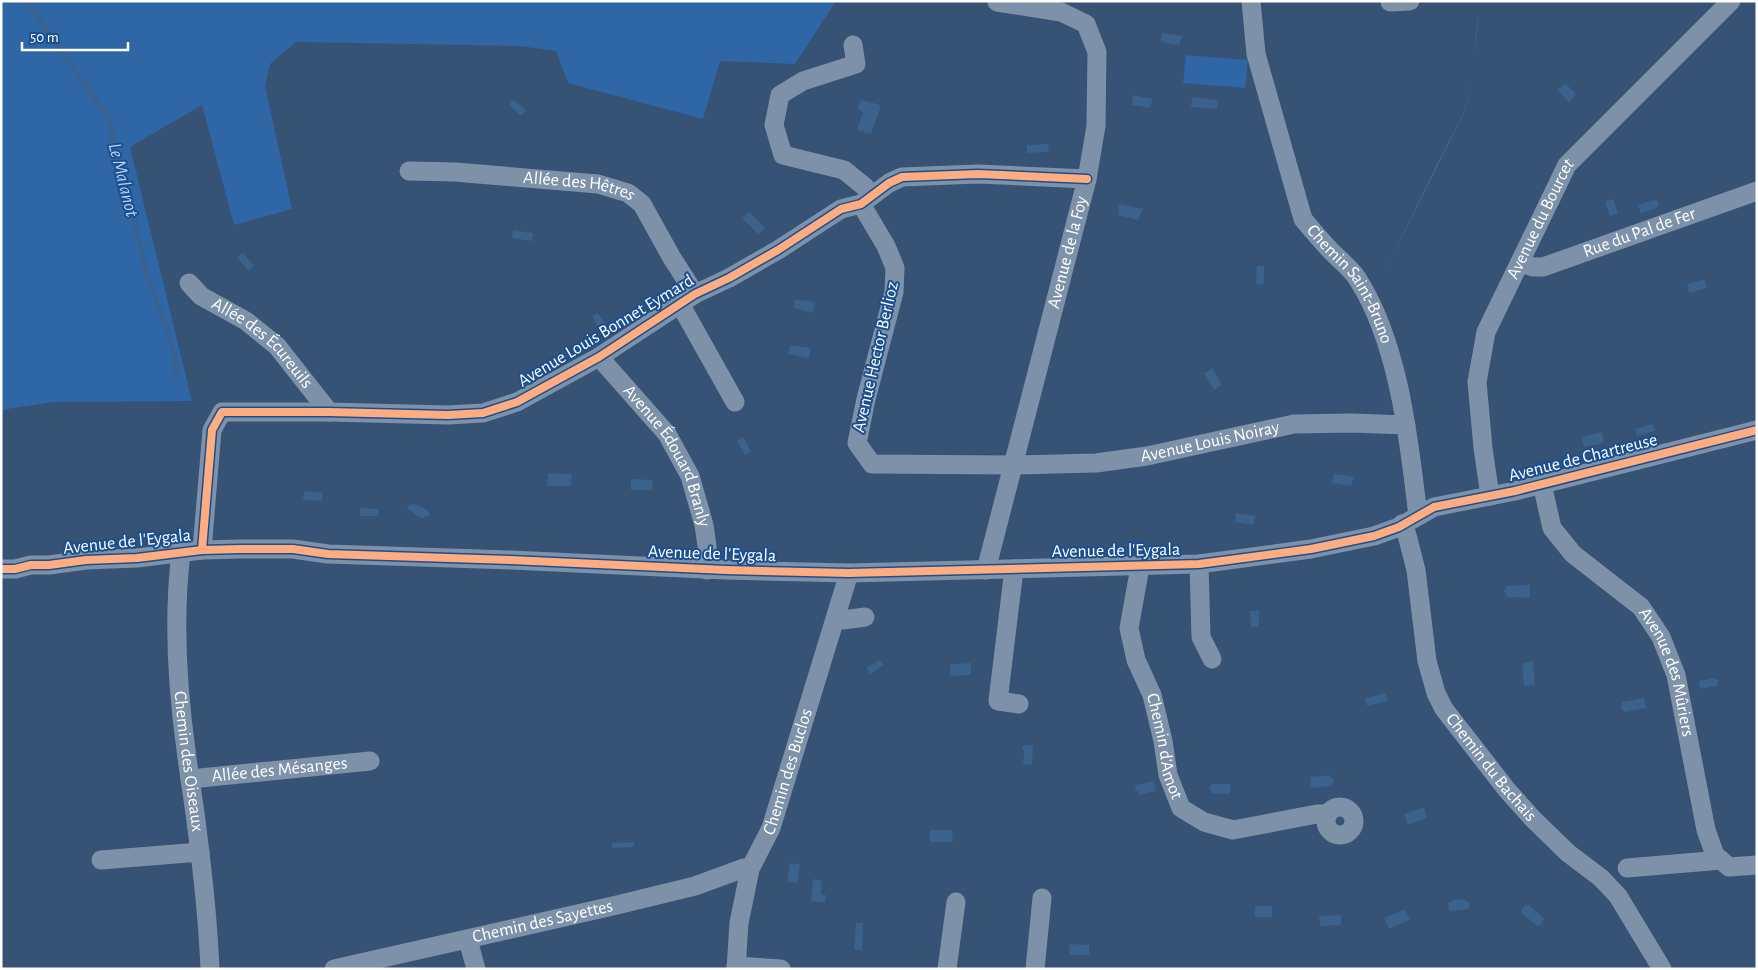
<svg xmlns="http://www.w3.org/2000/svg" width="1758" height="970" font-family="'Alegreya Sans',sans-serif">
	<style>
		.green { fill: #2f66a5 }
		.water { fill: #3b618d }
		.lines { fill: none; stroke-linecap: round; stroke-linejoin: round }
		.stream { stroke: #3b618d; stroke-width: 4.5 }
		.minor { stroke: #7d92a8; stroke-width: 19 }
		.cycleway-casing { stroke: #1b4f8f; stroke-width: 11 }
		.cycleway { stroke: #ffac80; stroke-width: 8 }
		.labels { text-anchor: middle; dominant-baseline: central; stroke-width: 4; stroke-linejoin: round; paint-order: stroke }
		.street-label { font-size: 18px; fill: #fff; stroke: #1b4f8f }
		.water-label { font-size: 19px; font-style: italic; fill: #b5d3f5; stroke: #1b4f8f }
	</style>
	<rect width="100%" height="100%" fill="#365274"/>
	<g class="green">
		<path d="M 1,1 L 836,1 L 795,64 L 720,61 L 703,119 L 568,83 L 556,51 L 519,46 L 296,42 L 270,64 L 265,86 L 292,209 L 234,225 L 202,105 L 130,147 L 192,401 L 54,402 L 1,410 Z"/>
		<path d="M 1186,55 L 1248,60 L 1245,88 L 1183,83 Z"/>
	</g>
	<g class="water">
		<path d="M 1478,17 L 1479,17 L 1476,40 L 1478,60 L 1464,114 L 1378,286 L 1435,167 L 1463,114 L 1478,60 L 1475,39 Z"/>
		<path d="M 1162,33 L 1182,36 L 1179,45 L 1160,42 Z"/>
		<path d="M 1565,83 L 1576,94 L 1569,102 L 1557,90 Z"/>
		<path d="M 1133,95 L 1153,99 L 1150,108 L 1132,105 Z"/>
		<path d="M 1192,97 L 1218,100 L 1217,109 L 1191,107 Z"/>
		<path d="M 514,100 L 526,110 L 521,116 L 509,105 L 510,101 Z"/>
		<path d="M 861,100 L 881,105 L 871,134 L 857,130 L 863,112 L 857,109 Z"/>
		<path d="M 1049,144 L 1048,152 L 1027,153 L 1027,145 Z"/>
		<path d="M 1613,199 L 1618,213 L 1610,216 L 1605,201 Z"/>
		<path d="M 1654,200 L 1659,202 L 1657,208 L 1641,213 L 1638,205 Z"/>
		<path d="M 1119,204 L 1143,209 L 1138,220 L 1118,215 Z"/>
		<path d="M 749,212 L 765,228 L 758,234 L 742,218 Z"/>
		<path d="M 513,230 L 533,233 L 532,241 L 512,238 Z"/>
		<path d="M 243,253 L 254,266 L 248,271 L 237,257 Z"/>
		<path d="M 1257,266 L 1264,266 L 1264,284 L 1260,285 L 1256,283 Z"/>
		<path d="M 1705,279 L 1707,288 L 1689,293 L 1687,284 Z"/>
		<path d="M 795,299 L 815,302 L 813,313 L 794,308 Z"/>
		<path d="M 598,313 L 608,327 L 601,332 L 592,316 Z"/>
		<path d="M 790,345 L 811,348 L 809,358 L 788,354 Z"/>
		<path d="M 1213,368 L 1222,385 L 1214,390 L 1204,373 Z"/>
		<path d="M 1653,424 L 1655,431 L 1637,436 L 1635,429 Z"/>
		<path d="M 1602,432 L 1604,443 L 1584,447 L 1582,437 Z"/>
		<path d="M 743,437 L 751,452 L 745,455 L 737,441 Z"/>
		<path d="M 548,473 L 572,474 L 571,486 L 547,486 Z"/>
		<path d="M 1334,474 L 1354,477 L 1351,486 L 1332,483 Z"/>
		<path d="M 631,479 L 653,480 L 652,490 L 631,490 Z"/>
		<path d="M 304,491 L 323,493 L 322,501 L 303,500 Z"/>
		<path d="M 413,504 C 419,505 428,508 430,515 L 423,518 L 417,516 L 406,507 Z"/>
		<path d="M 360,508 L 379,509 L 378,516 L 360,516 Z"/>
		<path d="M 1236,513 L 1256,516 L 1253,525 L 1235,522 Z"/>
		<path d="M 1527,584 L 1530,584 L 1530,598 L 1507,597 L 1504,591 L 1507,586 L 1527,585 Z"/>
		<path d="M 1256,610 L 1259,610 L 1259,627 L 1251,627 L 1250,611 L 1256,611 Z"/>
		<path d="M 880,660 L 884,665 L 870,674 L 866,668 Z"/>
		<path d="M 1533,660 L 1535,685 L 1524,686 L 1522,664 Z"/>
		<path d="M 971,663 L 971,675 L 950,676 L 950,664 Z"/>
		<path d="M 1715,678 L 1719,681 L 1717,686 L 1700,689 L 1699,681 Z"/>
		<path d="M 1386,693 L 1388,701 L 1367,706 L 1365,698 Z"/>
		<path d="M 1644,698 L 1646,708 L 1624,712 L 1621,708 L 1622,702 Z"/>
		<path d="M 1024,745 L 1033,745 L 1032,765 L 1023,764 L 1024,752 L 1022,748 Z"/>
		<path d="M 1330,775 L 1334,781 L 1331,786 L 1311,788 L 1310,777 Z"/>
		<path d="M 1154,781 L 1156,791 L 1138,795 L 1138,792 L 1135,791 L 1136,785 Z"/>
		<path d="M 1212,784 L 1230,784 L 1230,794 L 1212,793 L 1209,789 Z"/>
		<path d="M 1424,807 L 1427,818 L 1408,825 L 1404,814 Z"/>
		<path d="M 930,830 L 952,830 L 953,842 L 930,842 Z"/>
		<path d="M 634,842 L 634,847 L 612,848 L 612,843 Z"/>
		<path d="M 790,863 L 800,864 L 797,883 L 787,882 Z"/>
		<path d="M 813,879 L 822,880 L 821,895 L 826,895 L 825,903 L 811,901 Z"/>
		<path d="M 1455,899 L 1466,900 L 1470,903 L 1468,909 L 1449,911 L 1448,903 Z"/>
		<path d="M 1525,905 L 1529,905 L 1544,918 L 1541,925 L 1537,926 L 1521,912 L 1521,910 Z"/>
		<rect x="1255" y="906" width="17" height="11"/>
		<path d="M 1405,909 L 1410,920 L 1389,929 L 1384,918 Z"/>
		<path d="M 1341,915 L 1341,925 L 1320,926 L 1319,916 Z"/>
		<path d="M 856,923 L 863,923 L 862,950 L 854,950 Z"/>
		<path d="M 1070,944 L 1089,945 L 1089,955 L 1069,955 Z"/>
	</g>
	<g class="lines">
		<path class="stream" d="M 27,1 L 108,118 L 147,275 L 162,314 L 175,356 L 177,378"/>
		<g class="minor">
			<path id="s1" d="M 1251,1 L 1256,54 L 1303,219 C 1313,231 1322,242 1333,253 C 1341,261 1351,269 1357,278 C 1399,343 1409,440 1418,516"/>
			<path d="M 1390,2 L 1410,1"/>
			<path d="M 853,45 L 856,64 L 803,81 L 780,95 L 774,125 L 783,155 L 844,170 L 865,187 L 871,196"/>
			<path id="s2" d="M 409,171 L 455,172 L 598,184 L 628,193 L 642,204 L 672,258 L 695,294"/>
			<path id="s3" d="M 861,204 L 886,246 L 895,268 L 894,292 L 866,399 L 857,443 L 872,464 L 1013,465 L 1096,463 L 1147,456 L 1294,424 L 1352,423 L 1406,425"/>
			<path id="s4" d="M 1521,263 L 1533,267 L 1543,267 L 1757,191"/>
			<path id="s5" d="M 189,283 L 201,296 L 246,321 L 277,346 L 329,412"/>
			<path d="M 680,304 L 735,402"/>
			<path id="s6" d="M 599,357 L 667,434 L 690,476 L 704,525 L 707,546 L 707,570"/>
			<path id="s7" d="M 1542,484 L 1552,528 L 1573,554 L 1641,607 L 1661,637 L 1676,675 L 1706,830 L 1715,855 L 1729,867 L 1757,865"/>
			<path id="s8" d="M 1490,496 L 1483,448 L 1477,382 L 1486,332 L 1567,165 L 1731,1"/>
			<path id="s9" d="M 1402,524 L 1407,535 L 1416,570 L 1427,661 L 1436,693 L 1444,709 L 1507,790 L 1533,819 L 1568,853 L 1601,878 L 1618,896 L 1662,969"/>
			<path d="M 202,550 L 212,430 L 222,412 L 329,412 L 448,415 L 483,413 L 517,402 L 599,357 L 695,294 L 729,278 L 778,250 L 841,209 L 861,204 L 889,183 L 902,177 L 978,174 L 1087,179"/>
			<path id="s10" d="M 181,553 C 173,618 177,685 186,750 C 189,776 194,802 197,829 C 203,875 208,922 210,969"/>
			<path d="M 1199,564 L 1201,637 L 1212,659"/>
			<path id="s11" d="M 1140,567 L 1129,628 L 1136,660 L 1152,695 L 1163,741 L 1168,775 L 1181,808 L 1204,822 L 1233,830 L 1317,814 L 1328,814"/>
			<path d="M 1,569 L 15,569 L 31,565 L 49,565 L 86,560 L 137,558 L 202,550 L 240,549 L 293,549 L 328,554 L 511,560 L 726,570 L 849,573 L 1199,564 L 1311,549 L 1374,536 L 1399,527 L 1434,507 L 1515,491 L 1757,430"/>
			<path d="M 1014,569 L 998,701 L 1019,704"/>
			<path id="s12" d="M 986,570 L 1087,179 L 1096,126 L 1097,52 L 1086,24 L 1061,12 L 997,2"/>
			<path d="M 836,618 L 843,620 L 865,617"/>
			<path id="s13" d="M 190,779 L 370,761"/>
			<circle cx="1340" cy="821" r="14"/>
			<path d="M 101,860 L 200,852"/>
			<path d="M 1627,868 L 1721,860"/>
			<path d="M 468,940 L 476,969"/>
			<path d="M 736,966 L 781,969"/>
			<path id="s14" d="M 334,969 L 617,905 L 695,886 L 744,868 L 750,869"/>
			<path id="s15" d="M 736,969 L 739,923 L 750,869 L 771,828 L 849,573"/>
			<path d="M 947,969 L 956,902"/>
			<path d="M 1035,969 L 1042,898"/>
		</g>
		<g class="cycleway-casing">
			<g id="cycleway">
				<path d="M 202,550 L 212,430 L 222,412 L 329,412 L 448,415 L 483,413 L 517,402 L 599,357 L 695,294 L 729,278 L 778,250 L 841,209 L 861,204 L 889,183 L 902,177 L 978,174 L 1087,179"/>
				<path d="M 1,569 L 15,569 L 31,565 L 49,565 L 86,560 L 137,558 L 202,550 L 240,549 L 293,549 L 328,554 L 511,560 L 726,570 L 849,573 L 1199,564 L 1311,549 L 1374,536 L 1399,527 L 1434,507 L 1515,491 L 1757,430"/>
			</g>
		</g>
		<use href="#cycleway" class="cycleway"/>
	</g>
	<g class="labels">
		<g class="street-label">
			<text stroke="none"><textPath href="#s2" startOffset="171">Allée des Hêtres</textPath></text>
			<text stroke="none"><textPath href="#s8" startOffset="291">Avenue du Bourcet</textPath></text>
			<text stroke="none"><textPath href="#s4" startOffset="125">Rue du Pal de Fer</textPath></text>
			<text stroke="none"><textPath href="#s12" startOffset="328">Avenue de la Foy</textPath></text>
			<text stroke="none"><textPath href="#s1" startOffset="306">Chemin Saint-Bruno</textPath></text>
			<text transform="translate(606 331) rotate(-31)">Avenue Louis Bonnet Eymard</text>
			<text stroke="none"><textPath href="#s5" startOffset="96">Allée des Écureuils</textPath></text>
			<text transform="translate(876 357) rotate(-77)">Avenue Hector Berlioz</text>
			<text stroke="none"><textPath href="#s3" startOffset="618">Avenue Louis Noiray</textPath></text>
			<text transform="translate(1583 458) rotate(-14)">Avenue de Chartreuse</text>
			<text stroke="none"><textPath href="#s6" startOffset="122">Avenue Édouard Branly</textPath></text>
			<text transform="translate(127 542) rotate(-6)">Avenue de l'Eygala</text>
			<text transform="translate(1116 551) rotate(-1)">Avenue de l'Eygala</text>
			<text transform="translate(712 554) rotate(2)">Avenue de l'Eygala</text>
			<text stroke="none"><textPath href="#s7" startOffset="236">Avenue des Mûriers</textPath></text>
			<text stroke="none"><textPath href="#s11" startOffset="186">Chemin d'Amot</textPath></text>
			<text stroke="none"><textPath href="#s10" startOffset="209">Chemin des Oiseaux</textPath></text>
			<text stroke="none"><textPath href="#s9" startOffset="266">Chemin du Bachais</textPath></text>
			<text stroke="none"><textPath href="#s13" startOffset="90">Allée des Mésanges</textPath></text>
			<text stroke="none"><textPath href="#s15" startOffset="206">Chemin des Buclos</textPath></text>
			<text stroke="none"><textPath href="#s14" startOffset="214">Chemin des Sayettes</textPath></text>
		</g>
		<g class="water-label">
			<text transform="translate(123 180) rotate(76)">Le Malanot</text>
		</g>
	</g>
	<rect width="1758" height="970" fill="none" stroke="#ffffff" stroke-width="5"/>
	<path d="M22 42v8h106v-8" fill="none" stroke="#ffffff" stroke-width="2.5"/>
	<text x="30" y="42" font-size="15" fill="#ffffff" stroke="#1b4f8f" stroke-width="4" paint-order="stroke">50 m</text>
</svg>
